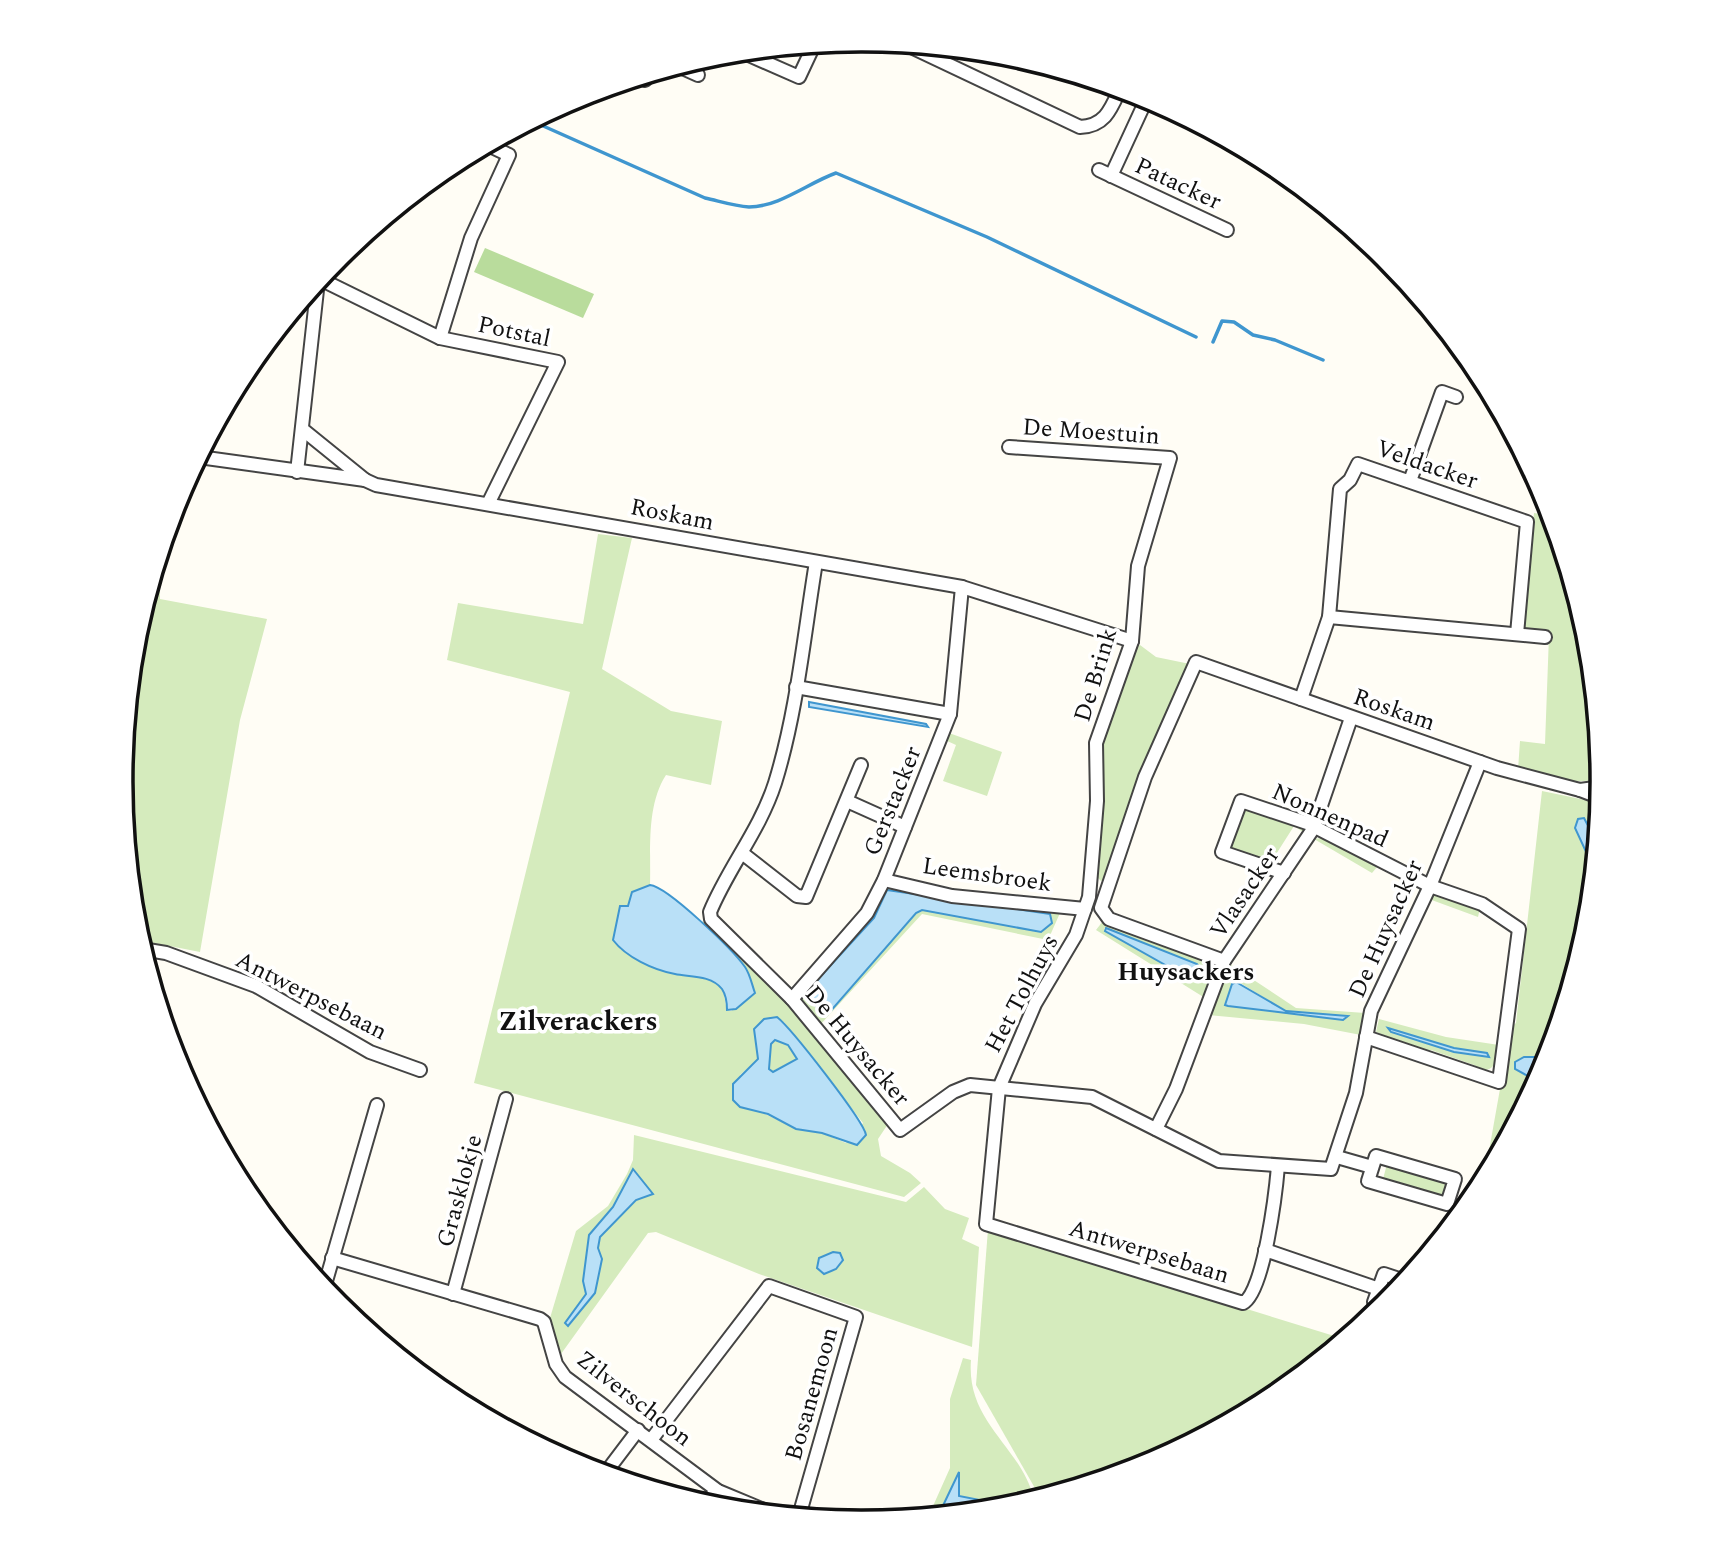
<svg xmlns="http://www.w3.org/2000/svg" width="1723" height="1562" font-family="Spectral,serif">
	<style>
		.green { fill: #d5ebbd; fill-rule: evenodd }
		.forest { fill: #b9dc9c }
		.water { fill: #b9e0f7; stroke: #3f96cf; stroke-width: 2; fill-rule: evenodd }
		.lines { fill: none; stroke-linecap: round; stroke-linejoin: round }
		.stream { stroke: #3f96cf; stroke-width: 3.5 }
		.minor-casing { stroke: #444; stroke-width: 16 }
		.minor { stroke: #fff; stroke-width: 12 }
		.labels { text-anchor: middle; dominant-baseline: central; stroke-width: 7; stroke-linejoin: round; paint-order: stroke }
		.street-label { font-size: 24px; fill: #111; stroke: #fff }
		.neighbourhood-label { font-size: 26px; font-weight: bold; fill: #111; stroke: #fff }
		.quarter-label { font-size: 28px; font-weight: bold; fill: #111; stroke: #fff }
		.rim { fill: none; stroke: #111; stroke-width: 3.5 }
	</style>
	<rect width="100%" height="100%" fill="#fffdf5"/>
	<g class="green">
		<path d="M 1534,475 L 1546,498 L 1588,637 L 1598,735 L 1588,744 L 1600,755 L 1602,778 C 1574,786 1545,778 1518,770 L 1520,741 L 1545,744 L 1549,635 L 1523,632 L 1534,513 L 1540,514 Z"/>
		<path d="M 598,534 L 632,538 L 602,669 L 671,711 L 722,721 L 711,785 L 666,775 C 646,806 651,850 650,885 L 632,892 L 628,906 L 624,905 L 620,949 L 665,971 L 707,979 L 717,984 L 723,990 L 727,1010 L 731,1011 L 755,993 L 747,969 L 698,920 L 704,922 L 760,970 L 888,1124 L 878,1139 L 881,1156 L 910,1173 L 921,1183 L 904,1197 L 474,1083 L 570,692 L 447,660 L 458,603 L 583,624 ZM 784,1022 L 863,1123 L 846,1143 L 822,1133 L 796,1129 L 761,1112 L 740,1075 L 758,1059 L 754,1029 Z"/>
		<path d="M 151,584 L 160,585 L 160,599 L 267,619 L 240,720 L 200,952 L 139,940 L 135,925 L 121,781 L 135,636 Z"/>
		<path d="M 1140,645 L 1156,657 L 1190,664 L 1105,879 L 1101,881 L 1097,877 L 1101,744 L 1135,647 Z"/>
		<path d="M 949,733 L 1002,752 L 987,796 L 943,781 L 956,745 L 945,740 Z"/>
		<path d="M 1542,791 L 1600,803 L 1596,841 L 1589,827 L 1587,851 L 1594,869 L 1589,911 L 1577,941 L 1581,947 L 1548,1057 L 1543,1057 L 1523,1074 L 1537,1081 L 1484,1179 L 1511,1027 L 1516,1023 Z"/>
		<path d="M 1243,805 L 1304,825 L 1303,832 L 1294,826 L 1273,859 L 1283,867 L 1226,851 Z"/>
		<path d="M 1321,838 L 1377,867 L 1372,873 L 1314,839 Z"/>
		<path d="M 884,886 L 1059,912 L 1060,913 L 1048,940 L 922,914 L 819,1026 L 799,1000 ZM 884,896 L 1036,911 L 1050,914 L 1052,923 L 1041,932 L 922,910 L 917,913 L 824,1012 L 810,999 L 808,990 L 871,922 Z"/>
		<path d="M 1434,893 L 1480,908 L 1478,917 L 1429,899 Z"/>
		<path d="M 1103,921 L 1211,959 L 1216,969 L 1205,998 L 1096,930 ZM 1104,928 L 1197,964 L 1192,980 L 1105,931 Z"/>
		<path d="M 1228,963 L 1296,1008 L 1365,1013 L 1361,1035 L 1304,1024 L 1208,1015 ZM 1232,984 L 1242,984 L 1286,1011 L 1348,1016 L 1295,1014 L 1228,1006 L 1226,1000 Z"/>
		<path d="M 1379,1019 L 1446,1037 L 1499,1045 C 1497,1057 1497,1071 1482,1070 L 1474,1065 L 1431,1050 L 1427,1052 L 1376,1032 ZM 1388,1028 L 1454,1048 L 1487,1053 L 1488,1057 L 1454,1052 L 1392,1032 Z"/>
		<path d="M 779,1039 L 792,1049 L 797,1059 L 771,1072 L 769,1070 L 771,1044 Z"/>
		<path d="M 634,1135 L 906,1202 L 924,1187 L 945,1209 L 969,1218 L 962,1239 L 979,1247 L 972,1347 L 759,1274 L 656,1232 L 648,1233 L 561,1354 L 550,1318 L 576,1231 L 608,1206 L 627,1174 L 633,1160 ZM 632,1170 L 640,1197 L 600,1237 L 598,1248 L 602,1259 L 595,1293 L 569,1326 L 565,1323 L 586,1294 L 583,1281 L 589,1235 L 613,1207 Z"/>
		<path d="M 1387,1164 L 1448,1183 L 1446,1195 L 1442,1197 L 1383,1179 Z"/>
		<path d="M 988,1229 L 1344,1339 L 1273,1397 L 1145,1466 L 1040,1497 L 976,1385 Z"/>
		<path d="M 963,1358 L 971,1360 C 966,1423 1021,1446 1034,1499 L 1010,1506 L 963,1498 L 957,1493 L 959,1473 L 939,1514 L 929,1515 L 950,1468 L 950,1399 Z"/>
	</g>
	<path class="forest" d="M 485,248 L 594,294 L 583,318 L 474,272 Z"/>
	<g class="water">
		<path d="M 809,702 L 926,724 L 928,727 L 809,707 Z"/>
		<path d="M 1584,818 L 1596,841 L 1594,869 L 1575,828 L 1578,819 Z"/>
		<path d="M 650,885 C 668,887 733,950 745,967 C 750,974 752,985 755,993 L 736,1009 L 727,1010 C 727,1003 726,995 722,989 C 711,975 690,977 675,974 C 653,970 626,957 613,940 L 620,906 L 628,906 L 632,892 Z"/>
		<path d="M 887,890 L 1050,914 L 1052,923 L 1041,932 L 922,910 L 916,913 L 829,1013 C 819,1011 807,1000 808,990 L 874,918 Z"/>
		<path d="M 1106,928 L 1197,964 L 1203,971 L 1201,979 L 1192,980 L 1105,931 Z"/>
		<path d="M 1236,982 L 1286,1011 L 1348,1016 L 1343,1020 L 1228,1006 L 1225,1005 L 1232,984 Z"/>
		<path d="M 777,1017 C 791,1028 864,1121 866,1135 L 857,1145 L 822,1133 L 796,1129 L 768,1114 L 740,1107 L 733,1100 L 733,1084 L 758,1059 L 754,1029 L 764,1019 ZM 775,1040 L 788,1045 L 797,1059 L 773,1072 L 769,1069 L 771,1044 Z"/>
		<path d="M 1388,1028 L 1454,1048 L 1487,1053 L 1489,1057 L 1454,1052 L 1391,1032 Z"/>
		<path d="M 1524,1057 L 1548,1057 L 1537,1081 L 1515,1069 L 1515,1062 Z"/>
		<path d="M 633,1169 L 653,1194 L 636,1200 L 600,1237 L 598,1248 L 602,1259 L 595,1293 L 568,1326 L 565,1323 L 586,1294 L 583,1281 L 589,1235 L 613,1207 Z"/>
		<path d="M 833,1252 L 840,1253 L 843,1260 L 836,1269 L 824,1274 L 817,1268 L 819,1258 Z"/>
		<path d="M 959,1472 L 959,1496 L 1010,1506 L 998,1508 L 965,1504 L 939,1514 Z"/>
	</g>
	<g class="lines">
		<g class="stream">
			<path d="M 532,121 L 705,198 C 719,201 734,206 749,207 C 779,207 808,183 836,173 L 987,237 L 1196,337"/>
			<path d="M 1213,342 L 1222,321 L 1234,322 L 1253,335 L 1275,340 L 1323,360"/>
		</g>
		<g class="minor-casing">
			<g id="minor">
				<path d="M 907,45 L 1080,127 C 1105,126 1111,109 1120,89"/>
				<path d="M 742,52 L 799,77 L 814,45"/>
				<path d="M 678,66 L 698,75"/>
				<path d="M 645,80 L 646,76"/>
				<path d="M 1099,170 L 1227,230"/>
				<path d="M 1111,176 L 1147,98"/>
				<path d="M 320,279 L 440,338 L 558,362 L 488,504"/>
				<path d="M 440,338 L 471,238 L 509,155 L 488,145"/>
				<path d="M 302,429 L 365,480"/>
				<path d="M 1009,447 L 1170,458 L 1138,566 L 1132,641 L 1096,743 L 1097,801 L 1089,897 L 1076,935 L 1035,1004 L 999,1088 L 986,1224 L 1243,1303 C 1264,1293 1276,1190 1278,1166"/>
				<path d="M 199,457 L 365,480 L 376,485 L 962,587 L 1132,641"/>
				<path d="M 297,472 L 318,281"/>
				<path d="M 1410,481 L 1442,392 L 1456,397"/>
				<path d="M 816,562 C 804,635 797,712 775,783 C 760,830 728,868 710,912 L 711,919 L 792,999 L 900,1130 L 953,1092 L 970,1085 L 1092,1097 L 1219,1161 L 1331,1169 L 1356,1093 L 1371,1011 L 1430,886 L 1480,762"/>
				<path d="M 1329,617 L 1545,637"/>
				<path d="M 796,687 L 950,714"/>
				<path d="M 1301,699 L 1329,617 L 1340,489 L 1350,480 L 1358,464 L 1527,522 L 1517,634"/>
				<path d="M 1580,790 L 1602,787"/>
				<path d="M 847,801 L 905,827"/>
				<path d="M 742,853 L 797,896 L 806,897 L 861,765"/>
				<path d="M 1284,873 L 1222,852 L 1241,801 L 1307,823 L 1430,886 L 1482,904 L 1519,929 L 1499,1082 L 1366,1037"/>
				<path d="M 884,880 L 952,896 L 1085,909"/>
				<path d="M 142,949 L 166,953 L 256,986 L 370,1052 L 420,1070"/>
				<path d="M 1224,961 L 1109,919 L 1101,908 L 1145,777 L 1196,662 L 1497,768 L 1580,790 L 1601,798"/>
				<path d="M 792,999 L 867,913 L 884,880 L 950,714 L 962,587"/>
				<path d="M 1156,1129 L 1176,1089 L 1224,961 L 1313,829 L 1351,718"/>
				<path d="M 1376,1156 L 1455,1179 L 1447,1204 L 1368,1181 Z"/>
				<path d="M 1337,1157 L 1372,1167"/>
				<path d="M 1265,1250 L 1379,1289"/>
				<path d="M 332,1258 L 540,1319 L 544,1322 L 556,1364 L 565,1377 L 718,1491 L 771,1513"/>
				<path d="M 324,1288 L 377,1105"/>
				<path d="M 453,1294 L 506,1099"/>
				<path d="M 1385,1305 L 1374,1302 L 1384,1274 L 1405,1281"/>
				<path d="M 651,1440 L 769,1286 L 856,1317 L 799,1516"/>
				<path d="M 610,1467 L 638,1430"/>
				<path d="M 703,1503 L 718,1491"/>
			</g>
		</g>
		<use href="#minor" class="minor"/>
	</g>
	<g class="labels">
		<g class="street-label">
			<text transform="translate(1178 184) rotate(25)">Patacker</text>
			<text transform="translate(514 332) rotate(12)">Potstal</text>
			<text transform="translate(1091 432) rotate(4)">De Moestuin</text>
			<text transform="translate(1427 465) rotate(19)">Veldacker</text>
			<text transform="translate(672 515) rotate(11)">Roskam</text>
			<text transform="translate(1096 675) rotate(-73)">De Brink</text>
			<text transform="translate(1394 710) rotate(19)">Roskam</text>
			<text transform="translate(893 801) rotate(-68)">Gerstacker</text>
			<text transform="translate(1330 816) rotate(24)">Nonnenpad</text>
			<text transform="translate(987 875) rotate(8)">Leemsbroek</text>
			<text transform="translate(1245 893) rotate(-56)">Vlasacker</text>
			<text transform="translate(1386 929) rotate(-66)">De Huysacker</text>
			<text transform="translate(1022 994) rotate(-62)">Het Tolhuys</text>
			<text transform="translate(311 996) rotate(27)">Antwerpsebaan</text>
			<text transform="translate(857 1046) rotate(50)">De Huysacker</text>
			<text transform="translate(460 1191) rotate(-75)">Grasklokje</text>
			<text transform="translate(1149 1252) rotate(17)">Antwerpsebaan</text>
			<text transform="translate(812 1394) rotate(-74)">Bosanemoon</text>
			<text transform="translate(634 1399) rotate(38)">Zilverschoon</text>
		</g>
		<g class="neighbourhood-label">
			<text x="1186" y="972">Huysackers</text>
		</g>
		<g class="quarter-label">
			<text x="578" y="1021">Zilverackers</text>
		</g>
	</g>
	<path d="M0 0H1723V1562H0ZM861 52H862A728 728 0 0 1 1590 780V782A728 728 0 0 1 862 1510H861A728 728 0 0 1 133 782V780A728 728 0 0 1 861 52Z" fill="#fff" fill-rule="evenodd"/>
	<path class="rim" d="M861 52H862A728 728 0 0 1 1590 780V782A728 728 0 0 1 862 1510H861A728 728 0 0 1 133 782V780A728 728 0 0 1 861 52Z"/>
</svg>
